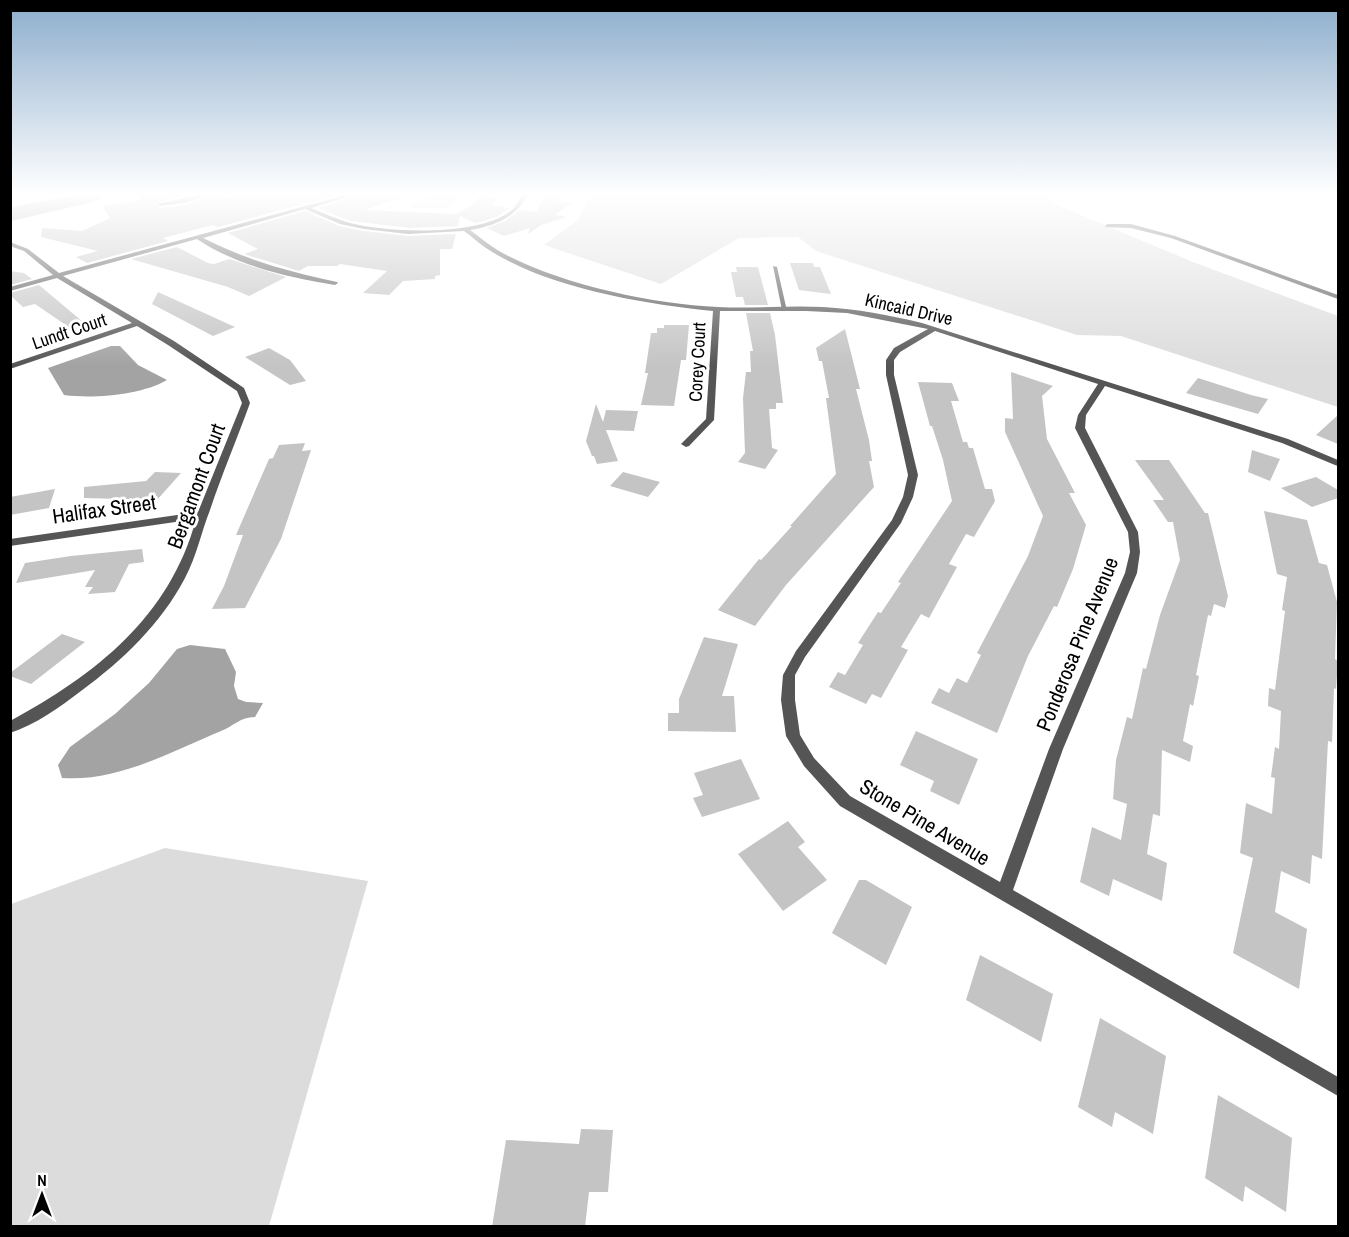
<svg xmlns="http://www.w3.org/2000/svg" width="1349" height="1237" font-family="'Archivo Narrow',sans-serif">
	<style>
		.green { fill: #dcdcdc }
		.water { fill: #a3a3a3 }
		.building { fill: #c4c4c4 }
		.lines { fill: none; stroke-linecap: round; stroke-linejoin: round }
		.service { fill: #555; fill-rule: evenodd }
		.minor { fill: #555; fill-rule: evenodd }
		.labels { text-anchor: middle; dominant-baseline: central; stroke-width: 6; stroke-linejoin: round; paint-order: stroke }
		.far-street-label { font-size: 18px; fill: #000; stroke: #fff }
		.street-label { font-size: 21px; fill: #000; stroke: #fff }
	</style>
	<rect width="100%" height="100%" fill="#fff"/>
	<g class="green">
		<path d="M 434,193 L 470,193 L 447,208 L 413,208 L 411,204 Z"/>
		<path d="M 593,193 L 1043,193 L 1057,205 L 1193,262 L 1338,316 L 1338,407 L 1121,336 L 1077,335 L 816,251 L 798,237 L 739,238 L 661,284 L 544,245 L 578,220 Z"/>
		<path d="M 165,848 L 368,881 L 269,1226 L 11,1226 L 11,904 Z"/>
	</g>
	<g class="water">
		<path d="M 86,193 L 102,194 L 107,196 L 93,202 L 11,221 L 11,207 Z"/>
		<path d="M 111,346 L 120,346 L 138,365 L 167,380 C 142,395 93,399 64,395 L 48,368 Z"/>
		<path d="M 190,645 L 225,649 L 236,672 L 234,686 L 238,699 L 246,702 L 263,703 L 255,717 C 240,717 234,726 221,731 C 171,752 117,782 62,778 L 58,765 L 70,747 L 115,714 L 149,683 L 177,649 Z"/>
	</g>
	<g class="building">
		<path d="M 135,193 L 197,193 L 155,203 L 160,208 L 185,205 L 219,193 L 223,193 L 223,198 L 240,193 L 345,193 L 218,227 L 213,225 L 163,238 L 168,241 L 87,263 L 76,257 L 98,251 L 41,237 L 42,228 L 82,231 L 110,218 L 103,206 L 141,200 Z"/>
		<path d="M 364,193 L 407,195 L 365,210 L 457,214 L 471,206 L 478,196 L 498,197 L 492,206 L 510,208 L 498,216 L 480,222 L 475,223 L 460,216 L 458,226 L 410,228 L 351,221 L 318,208 Z"/>
		<path d="M 545,193 L 562,193 L 558,202 L 573,202 L 555,215 L 567,217 L 541,225 L 528,234 L 530,228 L 504,236 L 487,228 L 505,221 L 520,210 L 537,212 Z"/>
		<path d="M 305,211 L 339,226 L 364,231 L 408,236 L 456,234 L 452,249 L 440,249 L 440,275 L 435,276 L 435,279 L 403,281 L 389,295 L 363,293 L 387,271 L 340,264 L 337,266 L 308,266 L 299,271 L 244,254 L 258,249 L 228,233 Z"/>
		<path d="M 177,247 L 208,263 L 214,264 L 229,259 L 286,277 L 249,296 L 228,287 L 131,259 Z"/>
		<path d="M 790,263 L 813,263 L 814,267 L 820,267 L 831,294 L 799,290 Z"/>
		<path d="M 736,267 L 758,267 L 768,305 L 745,305 L 743,297 L 736,297 L 731,272 L 737,272 Z"/>
		<path d="M 10,271 L 24,273 L 32,279 L 10,285 Z"/>
		<path d="M 39,285 L 83,322 L 76,332 L 35,304 L 23,307 L 10,295 L 10,293 Z"/>
		<path d="M 158,292 L 235,327 L 213,336 L 152,304 Z"/>
		<path d="M 746,313 L 770,313 L 775,335 L 783,403 L 776,403 L 776,409 L 769,409 L 772,448 L 778,450 L 765,469 L 738,462 L 745,453 L 743,398 L 746,372 L 751,372 L 750,351 L 753,351 Z"/>
		<path d="M 664,325 L 689,325 L 686,360 L 681,360 L 674,406 L 641,405 L 648,373 L 645,373 L 651,333 L 657,333 L 657,328 L 664,328 Z"/>
		<path d="M 845,329 L 860,389 L 856,389 L 869,440 L 872,461 L 869,461 L 874,487 L 786,585 L 755,626 L 718,610 L 759,559 L 761,560 L 792,526 L 790,526 L 836,474 L 826,398 L 829,398 L 822,361 L 819,361 L 816,348 Z"/>
		<path d="M 269,348 L 290,360 L 306,381 L 290,385 L 245,357 Z"/>
		<path d="M 1011,372 L 1053,386 L 1042,396 L 1047,439 L 1075,493 L 1069,493 L 1086,525 L 1073,569 L 1057,607 L 1054,606 L 1028,656 L 997,733 L 931,703 L 939,688 L 949,693 L 957,678 L 967,683 L 981,655 L 977,653 L 1028,556 L 1043,516 L 1005,432 L 1005,418 L 1013,419 Z"/>
		<path d="M 1198,378 L 1251,395 L 1268,399 L 1258,414 L 1186,393 Z"/>
		<path d="M 918,382 L 952,383 L 959,401 L 951,401 L 963,442 L 967,442 L 969,448 L 973,448 L 985,489 L 992,489 L 995,501 L 974,537 L 966,534 L 949,564 L 957,567 L 929,618 L 921,614 L 901,647 L 908,650 L 881,698 L 872,694 L 866,704 L 829,687 L 838,672 L 845,675 L 863,645 L 858,643 L 878,612 L 881,613 L 901,583 L 898,582 L 952,501 L 943,460 L 932,426 L 930,426 Z"/>
		<path d="M 596,404 L 603,422 L 606,410 L 638,411 L 634,431 L 606,430 L 618,461 L 597,464 L 594,456 L 592,456 L 586,441 Z"/>
		<path d="M 1338,415 L 1338,444 L 1316,435 Z"/>
		<path d="M 305,443 L 302,451 L 311,450 L 281,539 L 245,608 L 212,609 L 224,586 L 243,535 L 236,535 L 269,459 L 273,458 L 279,445 Z"/>
		<path d="M 1252,450 L 1280,459 L 1270,481 L 1248,472 Z"/>
		<path d="M 1135,460 L 1169,460 L 1205,513 L 1208,513 L 1228,596 L 1225,608 L 1214,604 L 1211,616 L 1208,615 L 1196,675 L 1199,676 L 1193,706 L 1190,704 L 1183,741 L 1193,746 L 1190,762 L 1162,750 L 1160,816 L 1153,814 L 1147,854 L 1167,863 L 1162,901 L 1113,879 L 1109,896 L 1080,882 L 1092,827 L 1121,840 L 1127,804 L 1113,799 L 1116,760 L 1127,717 L 1132,719 L 1143,668 L 1146,669 L 1160,615 L 1180,560 L 1173,522 L 1168,522 L 1153,500 L 1164,500 Z"/>
		<path d="M 155,472 L 181,473 L 157,500 L 84,498 L 84,487 L 146,481 Z"/>
		<path d="M 623,472 L 660,482 L 648,497 L 610,486 Z"/>
		<path d="M 1316,477 L 1338,490 L 1338,498 L 1312,507 L 1281,488 Z"/>
		<path d="M 55,489 L 49,508 L 10,515 L 10,497 Z"/>
		<path d="M 1264,511 L 1307,520 L 1319,563 L 1327,565 L 1337,602 L 1335,659 L 1338,661 L 1336,689 L 1334,688 L 1332,742 L 1328,741 L 1322,859 L 1312,855 L 1310,884 L 1281,871 L 1275,912 L 1307,929 L 1299,989 L 1233,953 L 1253,858 L 1240,853 L 1246,803 L 1272,814 L 1275,778 L 1271,777 L 1275,747 L 1279,749 L 1281,711 L 1268,706 L 1269,688 L 1275,690 L 1285,611 L 1282,610 L 1287,577 L 1277,574 Z"/>
		<path d="M 142,549 L 144,562 L 129,564 L 115,592 L 88,594 L 93,587 L 85,587 L 95,570 L 16,583 L 25,563 L 71,556 Z"/>
		<path d="M 62,634 L 85,642 L 31,684 L 10,676 L 10,673 Z"/>
		<path d="M 704,637 L 738,644 L 722,696 L 734,696 L 736,732 L 668,731 L 668,713 L 679,713 L 679,699 Z"/>
		<path d="M 916,731 L 978,759 L 959,805 L 930,791 L 934,781 L 900,765 Z"/>
		<path d="M 741,759 L 760,799 L 702,817 L 693,798 L 703,795 L 694,773 Z"/>
		<path d="M 788,821 L 805,842 L 798,847 L 827,880 L 783,911 L 738,854 Z"/>
		<path d="M 859,880 L 866,880 L 912,907 L 886,965 L 832,933 Z"/>
		<path d="M 980,955 L 1053,994 L 1041,1042 L 966,1000 Z"/>
		<path d="M 1100,1018 L 1166,1056 L 1153,1134 L 1115,1112 L 1112,1127 L 1078,1107 Z"/>
		<path d="M 1218,1095 L 1292,1138 L 1286,1212 L 1245,1186 L 1243,1202 L 1205,1178 Z"/>
		<path d="M 581,1129 L 613,1130 L 608,1192 L 589,1192 L 585,1227 L 492,1227 L 506,1140 L 579,1144 Z"/>
	</g>
	<g class="lines">
		<path class="service" d="M 773,266 L 777,267 L 787,311 L 782,310 Z"/>
		<g class="minor">
			<path d="M 208,193 L 217,193 L 184,203 L 160,206 L 157,204 Z"/>
			<path d="M 353,193 L 362,193 L 311,208 C 324,213 336,219 350,223 C 388,233 483,237 513,209 C 517,205 520,199 522,193 L 528,193 C 517,218 495,225 470,230 C 480,237 489,245 499,251 C 558,284 651,304 718,307 C 753,309 788,305 823,307 C 857,309 889,315 922,323 L 1288,439 L 1338,460 L 1338,466 L 1335,465 L 1282,443 L 1105,386 L 1086,415 L 1085,428 L 1138,532 L 1140,552 L 1137,573 L 1063,749 L 1013,890 L 1338,1077 L 1338,1096 L 840,806 L 804,766 L 786,736 L 781,700 L 783,675 L 796,651 L 892,520 L 903,497 L 908,475 L 886,375 L 886,360 L 894,348 L 928,329 L 847,313 L 806,311 L 720,311 L 714,420 L 689,446 L 686,447 L 681,444 L 706,419 L 713,311 C 644,304 554,289 494,253 C 483,247 474,238 464,231 L 408,234 L 364,229 L 340,224 L 305,209 L 203,238 C 249,261 287,271 337,282 L 338,283 L 335,285 C 288,277 237,266 197,239 L 63,276 L 174,341 L 244,388 L 250,403 C 237,439 222,474 210,510 C 201,533 197,555 185,578 C 161,624 122,661 81,691 C 60,707 35,725 10,733 L 10,721 C 95,675 170,617 196,519 L 10,546 L 10,539 L 198,512 L 242,403 L 237,391 L 168,345 L 137,326 L 10,369 L 10,364 L 132,323 L 57,278 L 10,291 L 10,287 L 53,275 L 24,251 L 10,246 L 10,242 L 28,249 L 59,273 ZM 935,331 L 1098,384 L 1078,415 L 1075,428 L 1128,532 L 1130,552 L 1125,573 L 1049,749 L 1000,882 L 850,796 L 814,758 L 800,735 L 795,700 L 795,675 L 805,657 L 901,523 L 913,497 L 918,475 L 894,375 L 894,360 L 900,352 Z"/>
			<path d="M 1107,224 L 1131,224 L 1175,236 L 1338,295 L 1338,299 L 1171,238 L 1131,228 L 1105,227 Z"/>
		</g>
	</g>
	<linearGradient id="sky" x2="0" y2="1"><stop stop-color="#8cadcc"/><stop offset="0.53" stop-color="#fff"/><stop offset="1" stop-color="#fff" stop-opacity="0"/></linearGradient>
	<rect width="1349" height="366" fill="url(#sky)"/>
	<g class="labels">
		<g class="far-street-label">
			<text transform="translate(909 309) rotate(13)">Kincaid Drive</text>
			<text transform="translate(69 331) rotate(-19)">Lundt Court</text>
			<text transform="translate(697 362) rotate(-87)">Corey Court</text>
		</g>
		<g class="street-label">
			<text transform="translate(196 486) rotate(-70)">Bergamont Court</text>
			<text transform="translate(104 509) rotate(-8)">Halifax Street</text>
			<text transform="translate(1077 644) rotate(-68)">Ponderosa Pine Avenue</text>
			<text transform="translate(925 822) rotate(31)">Stone Pine Avenue</text>
		</g>
	</g>
	<rect width="1349" height="1237" fill="none" stroke="#000000" stroke-width="24"/>
	<g transform="translate(42 1195)" stroke="#ffffff" stroke-width="4.5" paint-order="stroke">
	<path d="M0-4.5L10 22L0 15L-10 22Z" fill="#000000"/>
	<text y="-9" font-size="16" font-weight="bold" text-anchor="middle" fill="#000000">N</text>
	</g>
</svg>
